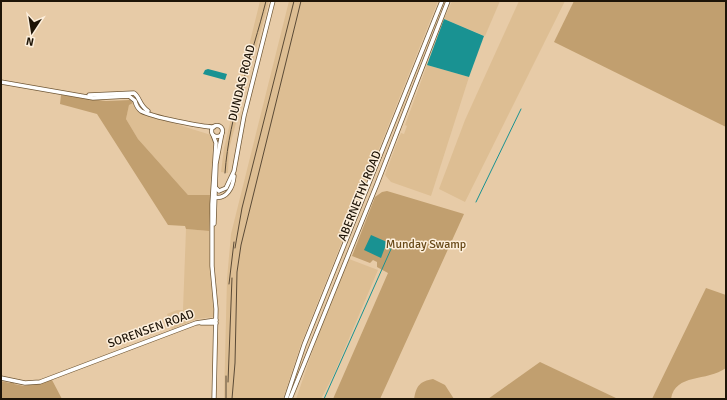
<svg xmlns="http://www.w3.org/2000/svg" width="727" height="400" font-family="Signika,sans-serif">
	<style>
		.built { fill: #ddbe93 }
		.green { fill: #c19f6f }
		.water { fill: #199292 }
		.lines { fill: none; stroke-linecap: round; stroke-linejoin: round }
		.stream { stroke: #199292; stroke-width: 1 }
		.secondary-casing { stroke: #705837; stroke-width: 5 }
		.secondary { stroke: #fff; stroke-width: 3.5 }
		.rail { stroke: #5a4a36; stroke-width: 1 }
		.labels { text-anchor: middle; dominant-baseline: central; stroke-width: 3; stroke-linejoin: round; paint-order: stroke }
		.street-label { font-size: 12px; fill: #1e1407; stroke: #fdefdc }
		.park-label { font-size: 12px; fill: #684918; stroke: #fdefdc }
	</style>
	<rect width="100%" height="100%" fill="#e7cba7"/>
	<g class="built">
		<path d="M 260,1 L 269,1 L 229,149 L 228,173 L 221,172 L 224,148 Z"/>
		<path d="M 289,1 L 438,1 L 301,344 L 283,399 L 224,399 L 227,279 L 231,234 Z"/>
		<path d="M 452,1 L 500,1 L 485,36 L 444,19 Z"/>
		<path d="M 519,1 L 565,1 L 465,202 L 439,189 L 465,120 Z"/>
		<path d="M 427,65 L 469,77 L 431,196 L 391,182 L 385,175 L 396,145 L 401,133 L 404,134 L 407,126 L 405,125 Z"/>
		<path d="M 133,103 L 137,110 L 141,113 L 211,135 L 213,142 L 211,195 L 188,195 L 138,139 L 126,119 L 129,104 Z"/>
		<path d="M 186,229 L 209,231 L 210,274 L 214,314 L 213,317 L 197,319 L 172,329 L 167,314 L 177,310 L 183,310 Z"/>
		<path d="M 349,259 L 378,270 L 334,374 L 321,399 L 296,399 L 316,341 Z"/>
	</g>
	<g class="green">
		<path d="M 574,1 L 726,1 L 726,127 L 554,42 Z"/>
		<path d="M 61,95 L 106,101 L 130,100 L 133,103 L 129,105 L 126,119 L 138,139 L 188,195 L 211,195 L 209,231 L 186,229 L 185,226 L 168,225 L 97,114 L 60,104 Z"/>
		<path d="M 387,191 L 464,214 L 380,399 L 333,399 L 388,273 L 377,267 L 377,262 L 373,260 L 370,263 L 352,256 L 375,197 L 382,192 Z"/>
		<path d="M 706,288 L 726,295 L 726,368 C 707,382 675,373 671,399 L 652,399 Z"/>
		<path d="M 540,362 L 618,399 L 488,399 Z"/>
		<path d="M 433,379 L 445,385 L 454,399 L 414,399 C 416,386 420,381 433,379 Z"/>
		<path d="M 52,380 L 62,399 L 1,399 L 1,381 L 10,383 L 11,381 L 15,382 L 14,384 L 24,386 Z"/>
	</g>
	<g class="water">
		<path d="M 444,19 L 484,36 L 469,77 L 427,65 Z"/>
		<path d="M 208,69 L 227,74 L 225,80 L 203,74 L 205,70 Z"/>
		<path d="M 371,235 L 387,242 L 381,258 L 364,250 Z"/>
	</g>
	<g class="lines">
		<g class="stream">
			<path d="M 476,202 L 521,109"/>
			<path d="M 324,399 L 391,249 L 385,247"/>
		</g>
		<g class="secondary-casing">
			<g id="secondary">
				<path d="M 1,82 L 93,98 L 129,96 L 134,100"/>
				<path d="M 89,95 L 134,93 C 140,97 139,105 148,111"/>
				<path d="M 135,101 C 136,105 137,108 141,111 C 152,117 202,127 214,127"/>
				<circle cx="217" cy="131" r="5.5"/>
				<path d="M 213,135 L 216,143 L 212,204 L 212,266 L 216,309 L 214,399"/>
				<path d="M 215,187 L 219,191 L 226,188 L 234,171 L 244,116 L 273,1"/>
				<path d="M 214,197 C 227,200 233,187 234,176"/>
				<path d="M 214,224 L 216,164 L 222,133"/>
				<path d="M 201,323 L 216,323"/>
				<path d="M 1,378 L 25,383 L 40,382 L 196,323 L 216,320"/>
				<path d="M 286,399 L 304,345 L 442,1"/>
				<path d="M 290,399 L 377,184 L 448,1"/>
			</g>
		</g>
		<use href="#secondary" class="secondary"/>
		<g class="rail">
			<path d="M 225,173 C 229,115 252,57 266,1"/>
			<path d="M 235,248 L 242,208 L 294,1"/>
			<path d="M 229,284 L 234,242"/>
			<path d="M 228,382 L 232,278"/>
			<path d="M 226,399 L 226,376"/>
			<path d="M 232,399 L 235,363 L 237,272 L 241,245 L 301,1"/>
		</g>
	</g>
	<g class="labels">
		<g class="street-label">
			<text transform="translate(242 83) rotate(-76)">DUNDAS ROAD</text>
			<text transform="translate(360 196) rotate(-68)">ABERNETHY ROAD</text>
			<text transform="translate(151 329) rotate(-20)">SORENSEN ROAD</text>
		</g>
		<g class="park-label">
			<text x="426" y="244">Munday Swamp</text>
		</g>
	</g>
	<rect width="727" height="400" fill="none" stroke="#1e1407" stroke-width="4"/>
	<g transform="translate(32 32) rotate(192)" stroke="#fdefdc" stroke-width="3" paint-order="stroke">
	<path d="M0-3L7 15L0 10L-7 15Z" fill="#1e1407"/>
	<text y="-6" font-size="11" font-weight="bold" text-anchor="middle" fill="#1e1407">N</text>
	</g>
</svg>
